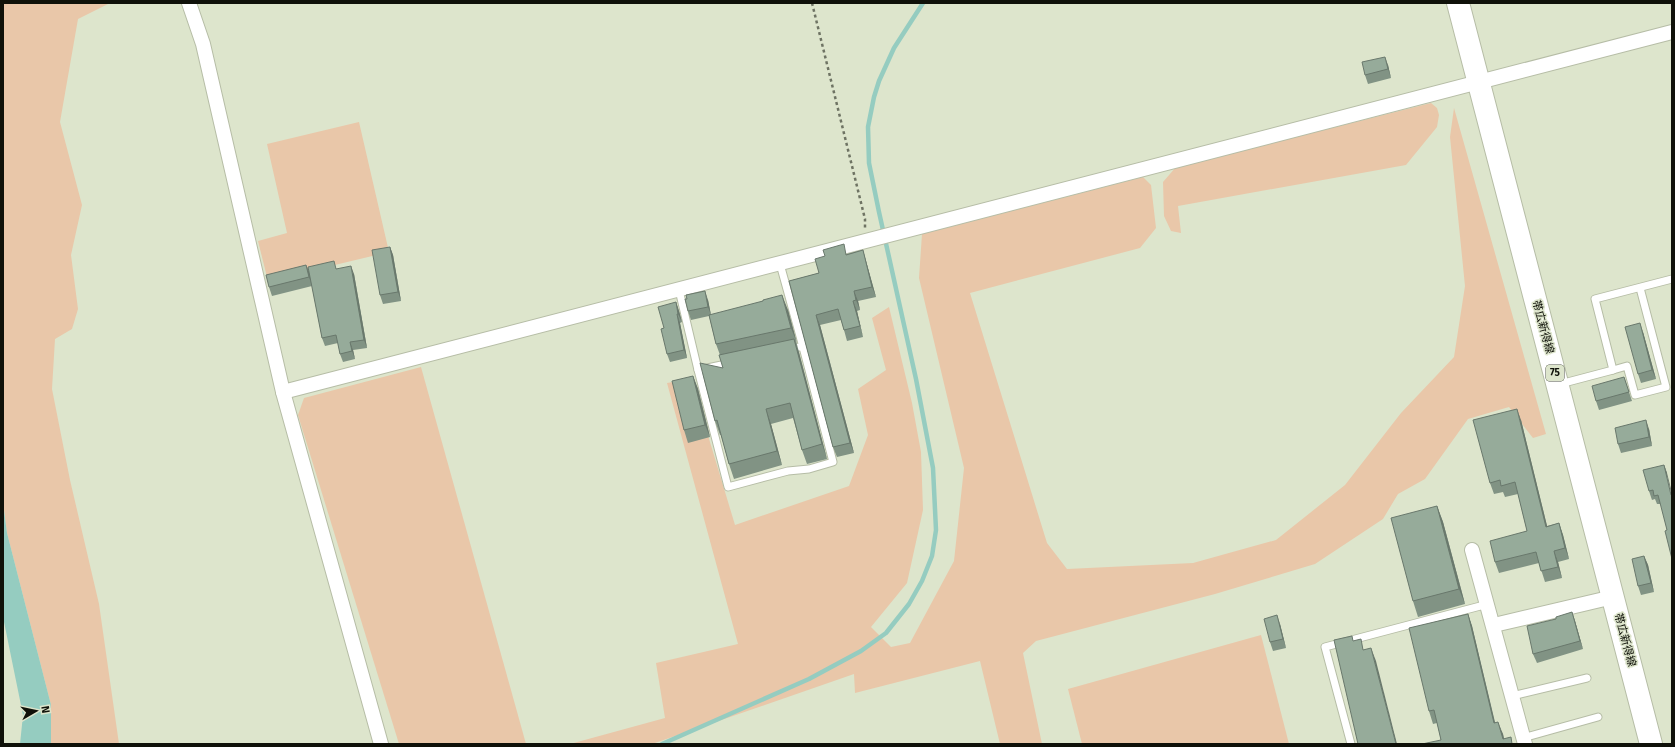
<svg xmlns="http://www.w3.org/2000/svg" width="1675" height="747" font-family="'Fira Sans','Noto Sans JP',sans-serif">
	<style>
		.green { fill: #e9c7a9 }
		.water { fill: #95ccc0 }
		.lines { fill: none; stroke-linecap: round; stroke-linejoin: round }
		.stream { stroke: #95ccc0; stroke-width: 4.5 }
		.service-casing { stroke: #b6bda6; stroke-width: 9 }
		.minor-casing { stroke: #b6bda6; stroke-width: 16 }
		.primary-casing { stroke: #b6bda6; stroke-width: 24 }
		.path { stroke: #6e7363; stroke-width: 2.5; stroke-dasharray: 3 3; stroke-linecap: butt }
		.service { stroke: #fff; stroke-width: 7 }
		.minor { stroke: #fff; stroke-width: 14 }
		.primary { stroke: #fff; stroke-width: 22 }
		.wall { fill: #819384 }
		.shaded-wall { fill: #69786c }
		.building { fill: #96ab9a; stroke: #69786c }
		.labels { text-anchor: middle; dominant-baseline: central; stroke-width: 3; stroke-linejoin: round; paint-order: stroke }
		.shield { fill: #dde5cc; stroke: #4d5144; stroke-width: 1 }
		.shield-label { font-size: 10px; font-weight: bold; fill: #0f1109 }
		.street-label { font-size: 11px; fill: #0f1109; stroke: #dde5cc }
	</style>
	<rect width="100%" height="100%" fill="#dde5cc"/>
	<g class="green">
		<path d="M 3,3 L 110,3 L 78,19 L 60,122 L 82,205 L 71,255 L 78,309 L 72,329 L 55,339 L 52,389 L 70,480 L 99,604 L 119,744 L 51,744 L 51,705 L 7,533 L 3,503 Z"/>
		<path d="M 1431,103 L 1437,108 L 1439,115 L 1437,127 L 1406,165 L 1178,206 L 1181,233 L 1171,231 L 1164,216 L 1163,182 L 1176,167 Z"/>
		<path d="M 1454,108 L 1546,434 L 1533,438 L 1509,407 L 1468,419 L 1425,479 L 1398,494 L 1383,519 L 1315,564 L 1215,594 L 1036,641 L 1023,653 L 1042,744 L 1000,744 L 980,661 L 855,693 L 854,674 L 652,744 L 570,744 L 665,718 L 656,663 L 738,644 L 667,383 L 691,379 L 735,525 L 849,486 L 868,435 L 858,389 L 886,370 L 872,318 L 889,307 L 912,403 L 921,452 L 923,510 L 907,583 L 871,627 L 891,647 L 910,643 L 954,561 L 964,468 L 919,278 L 922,234 L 1143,177 L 1151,185 L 1156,228 L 1140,248 L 970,293 L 1047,543 L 1067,569 L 1193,563 L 1276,540 L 1345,485 L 1401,413 L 1454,357 L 1465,286 L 1450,137 Z"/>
		<path d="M 359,122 L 389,252 L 268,281 L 258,241 L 287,233 L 267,144 Z"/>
		<path d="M 421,367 L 526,744 L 399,744 L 298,415 L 304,398 Z"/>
		<path d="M 1261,635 L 1289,744 L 1082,744 L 1068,689 Z"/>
	</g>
	<path class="water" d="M 3,503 L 7,533 L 51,705 L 51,744 L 20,744 L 23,715 L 3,617 Z"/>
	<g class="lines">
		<path class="stream" d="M 662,744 L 809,679 L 861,651 L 886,633 L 909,604 L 922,581 L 932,556 L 936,530 L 933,468 L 916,379 L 879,212 L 869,163 L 868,127 L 874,97 L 879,81 L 894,48 L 923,3"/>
		<g class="service-casing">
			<g id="service">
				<path d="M 780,264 L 803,347 L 799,347"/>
				<path d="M 679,290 L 698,370 L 731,363"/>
				<path d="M 698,370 L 728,487 L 788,471 L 809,469 L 833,462 L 803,347"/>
				<path d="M 1613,370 L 1627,366 L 1635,395 L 1666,387 L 1640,288"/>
				<path d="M 1560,384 L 1613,370 L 1595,299 L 1672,279"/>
				<path d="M 1512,696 L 1587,678"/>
				<path d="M 1523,738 L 1598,717"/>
				<path d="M 1351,744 L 1325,647 L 1488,604"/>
			</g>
		</g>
		<g class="minor-casing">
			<g id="minor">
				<path d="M 189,3 L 203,44 L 283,392 L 381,744"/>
				<path d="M 283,392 L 1672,32"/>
				<path d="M 1472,550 L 1525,744"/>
				<path d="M 1494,625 L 1613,597"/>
			</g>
		</g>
		<g class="primary-casing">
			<path id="primary" d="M 1458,3 L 1651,744"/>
		</g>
		<path class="path" d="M 812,3 L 865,219 L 865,228"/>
		<use href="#service" class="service"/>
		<use href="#minor" class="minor"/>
		<use href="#primary" class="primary"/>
	</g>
	<g class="wall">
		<path d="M 1388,65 L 1391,78 L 1368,84 L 1365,75 Z"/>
		<path d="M 390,247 L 393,255 L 401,301 L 383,304 L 380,295 Z"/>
		<path d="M 863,250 L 866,261 L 876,297 L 858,301 L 860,310 L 857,311 L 863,337 L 847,341 L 844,330 L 841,320 L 820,325 L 854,453 L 837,457 L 833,447 L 789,281 L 819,273 L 847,254 Z"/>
		<path d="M 306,265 L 310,274 L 336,269 L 354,274 L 367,348 L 353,350 L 355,359 L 343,362 L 340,354 L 338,343 L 325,346 L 322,338 L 312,286 L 272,296 L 269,287 Z"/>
		<path d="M 708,300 L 711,315 L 788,310 L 827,459 L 807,464 L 802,450 L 793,418 L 771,424 L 782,465 L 734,479 L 729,464 L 721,435 L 720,435 L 715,421 L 723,368 L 720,355 L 716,344 L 709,316 L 691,320 L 688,311 Z"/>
		<path d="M 676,302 L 679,311 L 682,322 L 680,323 L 687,358 L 670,362 L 667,354 L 664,328 Z"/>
		<path d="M 1643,332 L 1656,379 L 1641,383 L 1638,374 Z"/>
		<path d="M 693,376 L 698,389 L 710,437 L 688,443 L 684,430 Z"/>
		<path d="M 1624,377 L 1632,401 L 1599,410 L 1596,401 Z"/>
		<path d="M 1521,420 L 1547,526 L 1559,523 L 1563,535 L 1569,559 L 1558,562 L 1562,578 L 1545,582 L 1539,563 L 1499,573 L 1495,562 L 1527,531 L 1518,494 L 1505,497 L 1503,492 L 1494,494 L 1490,483 Z"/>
		<path d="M 1649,429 L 1652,446 L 1621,453 L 1618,444 Z"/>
		<path d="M 1664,465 L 1667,473 L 1667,530 L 1661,504 L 1657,504 L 1655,499 L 1652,500 L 1649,491 Z"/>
		<path d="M 1437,506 L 1443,522 L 1465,604 L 1418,617 L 1413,601 Z"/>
		<path d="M 1644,556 L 1648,565 L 1654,592 L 1641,595 L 1638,586 Z"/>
		<path d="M 1572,612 L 1575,621 L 1583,649 L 1537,663 L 1533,654 L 1556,619 Z"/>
		<path d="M 1468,614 L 1472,626 L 1495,722 L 1503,734 L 1504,739 L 1441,740 L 1437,723 L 1433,724 L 1429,711 Z"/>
		<path d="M 1280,624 L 1286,648 L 1273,651 L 1270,642 Z"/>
	</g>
	<g class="shaded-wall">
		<path d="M 1385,57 L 1388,65 L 1391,78 L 1388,69 Z"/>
		<path d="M 390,247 L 393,255 L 401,301 L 398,292 Z"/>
		<path d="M 863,250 L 866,261 L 876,297 L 872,287 Z"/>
		<path d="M 306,265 L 310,274 L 312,286 L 309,277 Z"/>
		<path d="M 351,266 L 354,274 L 367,348 L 364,340 Z"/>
		<path d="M 705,291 L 708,300 L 711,315 L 708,307 Z"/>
		<path d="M 854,291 L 858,301 L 860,310 L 856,300 Z"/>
		<path d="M 782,295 L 788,310 L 797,343 L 791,328 Z"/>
		<path d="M 853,301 L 857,311 L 863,337 L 860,326 Z"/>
		<path d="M 676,302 L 679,311 L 682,322 L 678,314 Z"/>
		<path d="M 677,314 L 680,323 L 687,358 L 684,350 Z"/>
		<path d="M 816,315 L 820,325 L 854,453 L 850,443 Z"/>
		<path d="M 1640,323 L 1643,332 L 1656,379 L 1652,370 Z"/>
		<path d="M 794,339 L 799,353 L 827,459 L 822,444 Z"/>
		<path d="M 350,342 L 353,350 L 355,359 L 352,351 Z"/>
		<path d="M 693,376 L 698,389 L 710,437 L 705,425 Z"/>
		<path d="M 766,409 L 771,424 L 782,465 L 777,451 Z"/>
		<path d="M 1517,409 L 1521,420 L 1550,538 L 1546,527 Z"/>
		<path d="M 1646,420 L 1649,429 L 1652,446 L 1649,437 Z"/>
		<path d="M 1664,465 L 1667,473 L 1672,493 L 1672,496 Z"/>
		<path d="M 1437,506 L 1443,522 L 1465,604 L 1459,589 Z"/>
		<path d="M 1559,523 L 1563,535 L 1569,559 L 1565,548 Z"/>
		<path d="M 1554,551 L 1558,562 L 1562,578 L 1558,567 Z"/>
		<path d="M 1644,556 L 1648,565 L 1654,592 L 1651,583 Z"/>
		<path d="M 1572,612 L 1575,621 L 1583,649 L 1580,641 Z"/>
		<path d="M 1468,614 L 1472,626 L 1498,736 L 1494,723 Z"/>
		<path d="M 1277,615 L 1280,624 L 1286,648 L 1283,639 Z"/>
		<path d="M 1371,648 L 1376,661 L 1397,744 L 1396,744 Z"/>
		<path d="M 1498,722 L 1503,734 L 1505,744 L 1503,739 Z"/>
	</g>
	<g class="building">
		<path d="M 1385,57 L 1388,69 L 1365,75 L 1362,62 Z"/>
		<path d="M 844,244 L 846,255 L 863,250 L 872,287 L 854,291 L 856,300 L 853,301 L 860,326 L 844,330 L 838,309 L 816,315 L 850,443 L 833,447 L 789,281 L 819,273 L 815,259 L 825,256 L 823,250 Z"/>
		<path d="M 390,247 L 398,292 L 380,295 L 372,250 Z"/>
		<path d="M 334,261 L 336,269 L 351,266 L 364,340 L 350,342 L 352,351 L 340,354 L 336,335 L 322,338 L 308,267 Z"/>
		<path d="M 306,265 L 309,277 L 269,287 L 266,275 Z"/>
		<path d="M 705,291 L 708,307 L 688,311 L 685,299 L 687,299 L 686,295 Z"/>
		<path d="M 782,295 L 791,328 L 716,344 L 709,315 L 763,301 L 763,300 Z"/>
		<path d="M 676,302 L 678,314 L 677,314 L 684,350 L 667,354 L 661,329 L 664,328 L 658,307 Z"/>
		<path d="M 1640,323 L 1652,370 L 1638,374 L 1625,327 Z"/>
		<path d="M 794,339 L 822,444 L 802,450 L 790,403 L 766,409 L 777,451 L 729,464 L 717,420 L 715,421 L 700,363 L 723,368 L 719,355 Z"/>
		<path d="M 693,376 L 705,425 L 684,430 L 672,381 Z"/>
		<path d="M 1624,377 L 1629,392 L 1596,401 L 1592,386 Z"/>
		<path d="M 1517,409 L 1546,527 L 1559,523 L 1565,548 L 1554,551 L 1558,567 L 1541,571 L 1536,552 L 1495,562 L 1490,541 L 1527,531 L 1515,482 L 1501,486 L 1500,480 L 1490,483 L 1473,420 Z"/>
		<path d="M 1646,420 L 1649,437 L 1618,444 L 1615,428 Z"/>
		<path d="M 1664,465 L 1671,495 L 1672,494 L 1672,559 L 1665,531 L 1667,530 L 1658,495 L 1654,496 L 1653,490 L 1649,491 L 1643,470 Z"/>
		<path d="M 1437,506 L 1459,589 L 1413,601 L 1391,518 Z"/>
		<path d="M 1644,556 L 1651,583 L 1638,586 L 1632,559 Z"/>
		<path d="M 1572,612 L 1580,641 L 1533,654 L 1527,626 L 1556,619 L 1556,617 Z"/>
		<path d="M 1468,614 L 1494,723 L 1498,722 L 1503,739 L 1511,737 L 1512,744 L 1422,744 L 1441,740 L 1434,710 L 1429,711 L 1409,628 Z"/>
		<path d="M 1277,615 L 1283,639 L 1270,642 L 1264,619 Z"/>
		<path d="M 1352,636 L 1353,641 L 1361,639 L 1363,650 L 1371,648 L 1396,744 L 1358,744 L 1334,640 Z"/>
	</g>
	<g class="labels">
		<rect class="shield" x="1546" y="365" width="18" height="16" rx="3"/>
		<g class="shield-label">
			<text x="1555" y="373">75</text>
		</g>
		<g class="street-label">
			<text transform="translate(1543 327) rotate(75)">帯広新得線</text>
			<text transform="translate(1625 640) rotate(75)">帯広新得線</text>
		</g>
	</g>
	<rect width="1675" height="747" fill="none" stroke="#0f1109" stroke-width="8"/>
	<g transform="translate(36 711) rotate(81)" stroke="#dde5cc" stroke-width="3" paint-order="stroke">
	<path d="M0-3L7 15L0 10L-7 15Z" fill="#0f1109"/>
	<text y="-6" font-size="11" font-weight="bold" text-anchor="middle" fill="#0f1109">N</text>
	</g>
</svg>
